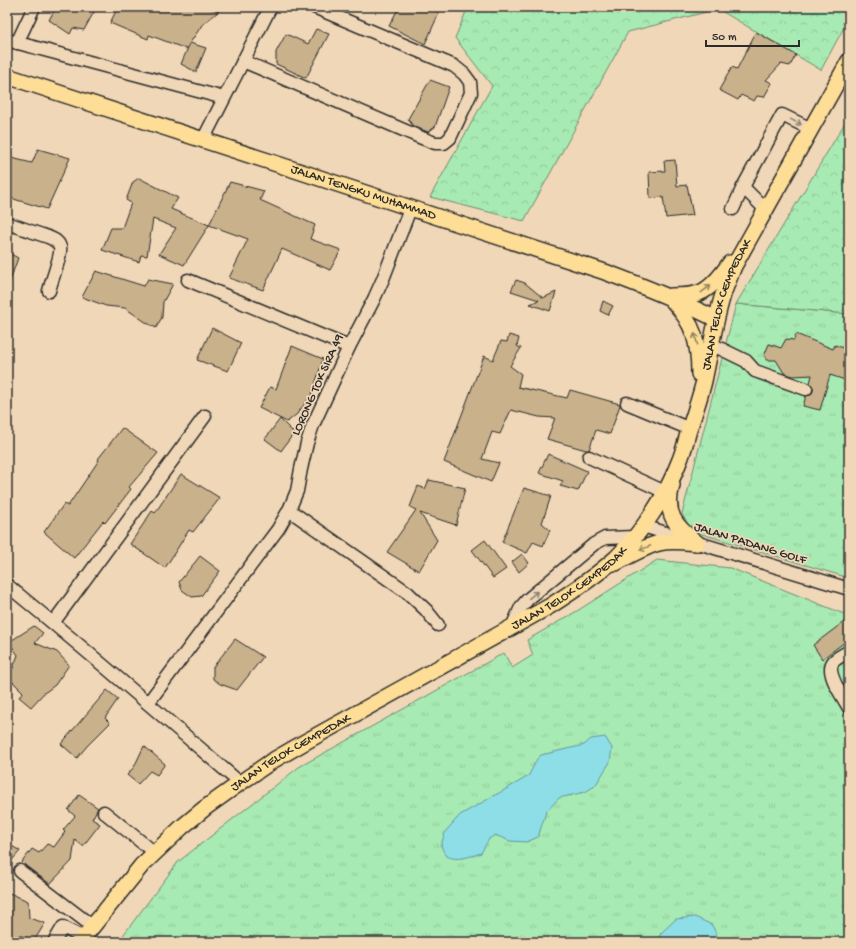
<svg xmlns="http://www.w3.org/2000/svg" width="856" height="949" font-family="'Gochi Hand',sans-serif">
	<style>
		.grass { fill: url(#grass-tufts); stroke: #6a8a6f }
		.forest { fill: url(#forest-crowns); stroke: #6a8a6f }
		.water { fill: #8ddee7; stroke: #66969c }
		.building { fill: #c8b18b; stroke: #2b2b2b }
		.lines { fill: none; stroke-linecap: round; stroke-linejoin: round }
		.minor-casing { stroke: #2b2b2b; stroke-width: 15 }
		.major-casing { stroke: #2b2b2b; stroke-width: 18 }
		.minor { stroke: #f0d7b7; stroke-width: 12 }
		.major { stroke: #fede96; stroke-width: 15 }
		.oneway { stroke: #8e8171 }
		.oneway2 { stroke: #948460 }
		.labels { text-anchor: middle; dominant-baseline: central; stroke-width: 3.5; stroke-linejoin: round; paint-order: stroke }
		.street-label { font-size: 13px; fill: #2b2b2b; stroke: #f0d7b7 }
	</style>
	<defs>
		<pattern id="grass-tufts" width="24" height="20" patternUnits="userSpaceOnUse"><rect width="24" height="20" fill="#a8eab3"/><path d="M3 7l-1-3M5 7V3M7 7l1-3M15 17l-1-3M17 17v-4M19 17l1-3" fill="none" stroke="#91c99a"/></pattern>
		<pattern id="forest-crowns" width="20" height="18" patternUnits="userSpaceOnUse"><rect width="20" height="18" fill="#a8eab3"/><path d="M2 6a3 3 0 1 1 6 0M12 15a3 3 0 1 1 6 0" fill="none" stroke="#91c99a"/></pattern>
	</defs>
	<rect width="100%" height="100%" fill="#f0d7b7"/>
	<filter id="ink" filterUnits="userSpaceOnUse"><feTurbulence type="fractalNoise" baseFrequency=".025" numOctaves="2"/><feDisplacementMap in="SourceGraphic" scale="8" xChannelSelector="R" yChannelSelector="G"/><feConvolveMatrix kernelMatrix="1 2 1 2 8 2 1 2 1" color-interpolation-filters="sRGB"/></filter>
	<g filter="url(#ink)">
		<g class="grass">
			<path d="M 736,304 L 849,314 L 849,578 L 692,531 L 682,514 Z"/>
			<path d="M 657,560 L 730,568 L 849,616 L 849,942 L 118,942 L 178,862 L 299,767 L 504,653 L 512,668 L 533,655 L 527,640 L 577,611 Z"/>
		</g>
		<g class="forest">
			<path d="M 468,7 L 849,7 L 849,18 L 821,70 L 718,9 L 628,32 L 524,221 L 430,197 L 492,86 L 455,38 Z"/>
			<path d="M 849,116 L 849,314 L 736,304 Z"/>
		</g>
		<g class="water">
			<path d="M 605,737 L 612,748 L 610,762 L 595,786 L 585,792 L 559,798 L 546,812 L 538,837 L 527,842 L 510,841 L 495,835 L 489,839 L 481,853 C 472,856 452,863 445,854 C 443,851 442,848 441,845 L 445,832 L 460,815 L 522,780 L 529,775 L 537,759 L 541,755 L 584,745 L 591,739 Z"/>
			<path d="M 695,917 L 712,925 L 720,942 L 657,942 L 661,933 L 676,919 Z"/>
		</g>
		<g class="building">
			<path d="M 56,7 L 88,7 L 95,10 L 84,30 L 73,28 L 70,34 L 49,20 Z"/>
			<path d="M 118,7 L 203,7 L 219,11 L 202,25 L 186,49 L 149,35 L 148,39 L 110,23 Z"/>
			<path d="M 399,7 L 430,7 L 439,13 L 425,44 L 389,26 Z"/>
			<path d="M 316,29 L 329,34 L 306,78 L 276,64 L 276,52 L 286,34 L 308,44 Z"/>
			<path d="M 756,32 L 796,55 L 790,66 L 781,64 L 766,80 L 772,83 L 764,97 L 757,96 L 754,101 L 741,95 L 738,100 L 719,90 L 732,67 L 737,69 Z"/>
			<path d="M 190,43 L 206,48 L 196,72 L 181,64 Z"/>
			<path d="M 430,80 L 449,87 L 435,127 L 428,132 L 413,126 L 408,119 Z"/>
			<path d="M 38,149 L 70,158 L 47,209 L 7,197 L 7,157 L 32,163 Z"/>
			<path d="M 675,160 L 677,186 L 687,185 L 693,215 L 666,218 L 663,197 L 650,198 L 649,172 L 665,171 L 664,161 Z"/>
			<path d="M 139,178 L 178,198 L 171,209 L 209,225 L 184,265 L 159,254 L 176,228 L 153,219 L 147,256 L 141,255 L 139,262 L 102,250 L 111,228 L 122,228 L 131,203 L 126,200 L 133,182 Z"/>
			<path d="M 230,182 L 264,191 L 260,200 L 315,225 L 310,239 L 341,250 L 330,270 L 282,249 L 263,290 L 229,278 L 248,239 L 209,225 Z"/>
			<path d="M 7,252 L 18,258 L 8,286 L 7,286 Z"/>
			<path d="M 96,271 L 144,286 L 148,279 L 173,284 L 163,302 L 162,317 L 156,328 L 147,323 L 125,308 L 106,306 L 82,297 Z"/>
			<path d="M 516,280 L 525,283 L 543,298 L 556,292 L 550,311 L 530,304 L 539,300 L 511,291 Z"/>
			<path d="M 603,301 L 613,306 L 608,315 L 600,311 Z"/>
			<path d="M 212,328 L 241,343 L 228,371 L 197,360 Z"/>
			<path d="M 796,334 L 833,349 L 835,345 L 849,350 L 849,369 L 845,380 L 830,375 L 820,410 L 803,406 L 806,396 L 811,395 L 813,391 L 813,387 L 810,383 L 812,375 L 793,376 L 784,373 L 776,360 L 766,360 L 766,357 L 764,356 L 769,344 L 781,348 L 786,339 L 794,340 Z"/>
			<path d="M 509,335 L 519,338 L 517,346 L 521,348 L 510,366 L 521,374 L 518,387 L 567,398 L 570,390 L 620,404 L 620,405 L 610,434 L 596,430 L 589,450 L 586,450 L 547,439 L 555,418 L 539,417 L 511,410 L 500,434 L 492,432 L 482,459 L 499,463 L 491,482 L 444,462 L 484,356 L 493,360 L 501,341 L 507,342 Z"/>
			<path d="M 292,346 L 323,359 L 312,394 L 297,414 L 287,422 L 259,408 L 270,387 L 276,389 Z"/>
			<path d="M 280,419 L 294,433 L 281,451 L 265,439 Z"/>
			<path d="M 122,428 L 158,453 L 129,487 L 131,489 L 105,523 L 103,521 L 74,558 L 44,532 L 64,504 L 68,506 L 99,460 L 98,459 Z"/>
			<path d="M 548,454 L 587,471 L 578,491 L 560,486 L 563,481 L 539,473 Z"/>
			<path d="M 181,474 L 220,498 L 193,532 L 189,530 L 165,568 L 130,544 L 152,511 L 155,513 Z"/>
			<path d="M 429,480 L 465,488 L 456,525 L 420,513 L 437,540 L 419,571 L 387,552 L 416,510 L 410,507 L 418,486 L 425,489 Z"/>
			<path d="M 524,488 L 551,496 L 542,523 L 550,530 L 543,546 L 533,542 L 527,553 L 502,542 Z"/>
			<path d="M 485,540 L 506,569 L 493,578 L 472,550 Z"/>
			<path d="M 522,554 L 529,563 L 519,572 L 512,562 Z"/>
			<path d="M 200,556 L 220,571 L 201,596 L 192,597 L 182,590 L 179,582 Z"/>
			<path d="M 849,618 L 849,639 L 822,659 L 813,645 Z"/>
			<path d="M 34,626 L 43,633 L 35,643 L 57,652 L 69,665 L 55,685 L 43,694 L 31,707 L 19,697 L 23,692 L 7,676 L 13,668 L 18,655 L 9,642 Z"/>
			<path d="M 235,639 L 263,657 L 237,690 L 220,684 L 213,679 L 213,667 Z"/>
			<path d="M 107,690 L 118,699 L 105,718 L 110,723 L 87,746 L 77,758 L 61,744 Z"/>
			<path d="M 144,746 L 165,764 L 157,775 L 150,771 L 138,784 L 127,775 L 134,767 Z"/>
			<path d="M 79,795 L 98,808 L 92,819 L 100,824 L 83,846 L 75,840 L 72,861 L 50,884 L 26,866 L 22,862 L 32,849 L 39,853 L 47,844 L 54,847 L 65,832 L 63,830 L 75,816 L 68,810 Z"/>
			<path d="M 7,843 L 20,851 L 7,866 Z"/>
			<path d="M 7,892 L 28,901 L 29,918 L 45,923 L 34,941 L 19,935 L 14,940 L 7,937 Z"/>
		</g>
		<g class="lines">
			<g class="minor-casing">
				<g id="minor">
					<path d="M 7,40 L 224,98"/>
					<path d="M 17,43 L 34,7"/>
					<path d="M 243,61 L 422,138 L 435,143 L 444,143 L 450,138 L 471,93 L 470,82 L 464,74 L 454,66 L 314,7"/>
					<path d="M 203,140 L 269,10 L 272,7"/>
					<path d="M 743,187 L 766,210"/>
					<path d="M 733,209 L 743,187 L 782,115 L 811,129"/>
					<path d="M 7,223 L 48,237 C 53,239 58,241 60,247 C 62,254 51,282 49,291"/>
					<path d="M 188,280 L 349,347"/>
					<path d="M 711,344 L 746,361 L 755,371 L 806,389"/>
					<path d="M 627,403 L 690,429"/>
					<path d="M 589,457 L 665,492"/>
					<path d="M 289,510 L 408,593 L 426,610 L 438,625"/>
					<path d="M 643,526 L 849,589"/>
					<path d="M 7,585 C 86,650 163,716 240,783"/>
					<path d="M 53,623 L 205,416"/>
					<path d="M 512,627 L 521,607 L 528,599 L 594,544 L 605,538 L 635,537"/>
					<path d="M 849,651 C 845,654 836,658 833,662 C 825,673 843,697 849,708"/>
					<path d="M 148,703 L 278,529 L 289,510 L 297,491 L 301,469 L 307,443 L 313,425 L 349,347 L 374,299 L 383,279 L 410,209"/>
					<path d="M 104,812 L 155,853"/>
					<path d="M 20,871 L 92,926"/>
					<path d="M 54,942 L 63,927 L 83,938"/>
				</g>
			</g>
			<g class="major-casing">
				<g id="major">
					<path id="s1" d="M 7,76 L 277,164 L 605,272 C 643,286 680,301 716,319"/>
					<path d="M 671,296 C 680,296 691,296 699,293 C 711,289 723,273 730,263"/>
					<path d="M 672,300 C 694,324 699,342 699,374"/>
					<path d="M 672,485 C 664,514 675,526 697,543"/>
					<path d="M 616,563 C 630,555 644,547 659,543 C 671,540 685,542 697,543"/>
					<path id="s2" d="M 80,942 L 142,865 L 182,827 L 205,808 L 240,783 L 272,761 L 305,742 L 550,606 C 572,592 596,576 616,558 C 642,532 666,497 679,462 C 684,451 686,439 690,427 C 695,412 700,397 704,381 C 710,353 714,325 722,298 C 725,287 730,277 734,266 L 849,61"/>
				</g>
			</g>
			<use href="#minor" class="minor"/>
			<use href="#major" class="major"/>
		</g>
		<defs><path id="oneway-shaft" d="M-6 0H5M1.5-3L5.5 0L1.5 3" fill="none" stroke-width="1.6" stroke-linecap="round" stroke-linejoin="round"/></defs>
		<g class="oneway">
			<use href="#oneway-shaft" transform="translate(796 122) rotate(26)"/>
			<use href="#oneway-shaft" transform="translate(533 595) rotate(-40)"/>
		</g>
		<g class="oneway2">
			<use href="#oneway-shaft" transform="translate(706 289) rotate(-37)"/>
			<use href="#oneway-shaft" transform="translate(696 339) rotate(-105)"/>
			<use href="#oneway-shaft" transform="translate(645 548) rotate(158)"/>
		</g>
	</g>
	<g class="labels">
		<g class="street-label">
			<text stroke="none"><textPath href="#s1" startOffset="375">JALAN TENGKU MUHAMMAD</textPath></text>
			<text stroke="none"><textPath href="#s2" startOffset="946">JALAN TELOK CEMPEDAK</textPath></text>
			<text transform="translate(318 385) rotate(-66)">LORONG TOK SIRA 49</text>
			<text transform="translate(750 544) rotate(17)">JALAN PADANG GOLF</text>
			<text stroke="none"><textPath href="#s2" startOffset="610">JALAN TELOK CEMPEDAK</textPath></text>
			<text stroke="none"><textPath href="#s2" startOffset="286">JALAN TELOK CEMPEDAK</textPath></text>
		</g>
	</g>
	<rect width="856" height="949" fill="none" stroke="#f0d7b7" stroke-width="24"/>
	<rect x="12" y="12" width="832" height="925" fill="none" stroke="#2b2b2b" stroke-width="1.5" filter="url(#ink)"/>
	<path d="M706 40v6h93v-6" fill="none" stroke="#2b2b2b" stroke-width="2"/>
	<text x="712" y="40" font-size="12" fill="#2b2b2b" stroke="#f0d7b7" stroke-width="3" paint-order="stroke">50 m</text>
</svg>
